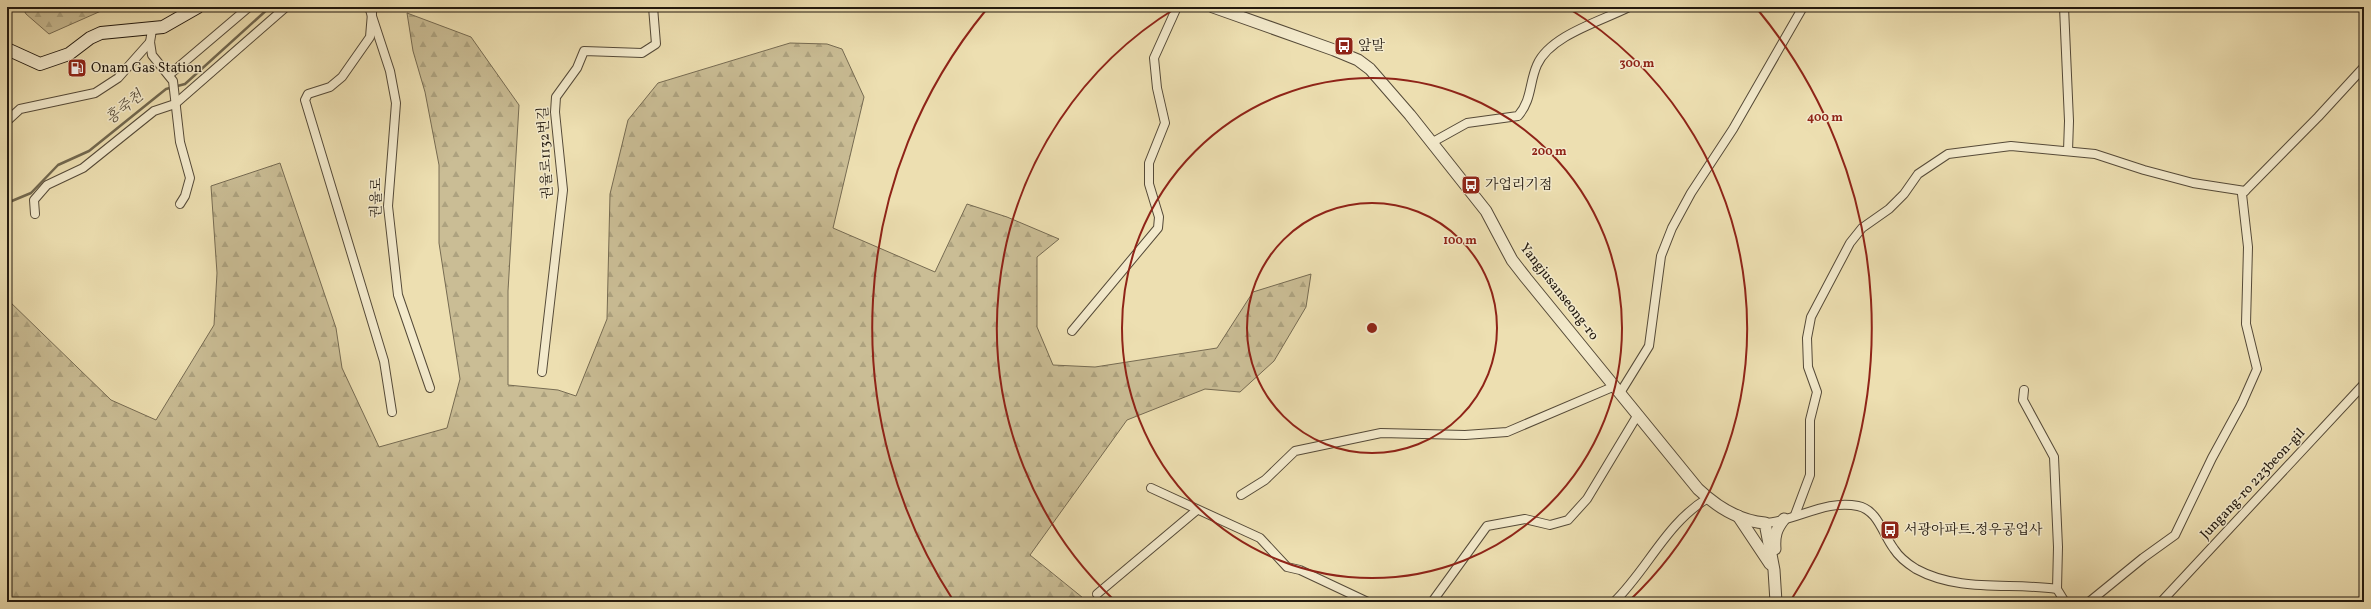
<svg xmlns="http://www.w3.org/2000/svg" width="2371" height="609" font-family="Vollkorn,'Noto Serif KR',serif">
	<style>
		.forest { fill: url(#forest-firs); stroke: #766b52 }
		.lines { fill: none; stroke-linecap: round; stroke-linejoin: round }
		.stream { stroke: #72684f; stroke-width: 2.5 }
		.minor-casing { stroke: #554a38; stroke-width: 10 }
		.tertiary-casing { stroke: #554a38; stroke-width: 13 }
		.secondary-casing { stroke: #22190f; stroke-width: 14 }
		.minor { stroke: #f3eacc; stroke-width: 8 }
		.tertiary { stroke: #f3eacc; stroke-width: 11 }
		.secondary { stroke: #f3eacc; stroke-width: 12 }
		.ring { fill: none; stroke: #8f2418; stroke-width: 2 }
		.labels { text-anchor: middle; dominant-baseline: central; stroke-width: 3; stroke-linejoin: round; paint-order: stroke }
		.poi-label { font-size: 14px; fill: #22190f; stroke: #f3eacc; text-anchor: start }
		.street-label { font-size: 14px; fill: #22190f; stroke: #f3eacc }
		.water-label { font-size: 15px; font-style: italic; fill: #584d3a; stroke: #f3eacc }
		.centre { fill: #8f2418; stroke: #f3eacc; stroke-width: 2 }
		.ring-label { font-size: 12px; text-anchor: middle; font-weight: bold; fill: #8f2418; stroke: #f3eacc; stroke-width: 3; stroke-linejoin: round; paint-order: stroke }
	</style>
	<defs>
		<pattern id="forest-firs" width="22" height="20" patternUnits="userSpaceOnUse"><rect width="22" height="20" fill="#cabd95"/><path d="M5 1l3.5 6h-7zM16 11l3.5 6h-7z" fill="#ada27f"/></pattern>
	</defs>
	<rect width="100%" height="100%" fill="#eddfb1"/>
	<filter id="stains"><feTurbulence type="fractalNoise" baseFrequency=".005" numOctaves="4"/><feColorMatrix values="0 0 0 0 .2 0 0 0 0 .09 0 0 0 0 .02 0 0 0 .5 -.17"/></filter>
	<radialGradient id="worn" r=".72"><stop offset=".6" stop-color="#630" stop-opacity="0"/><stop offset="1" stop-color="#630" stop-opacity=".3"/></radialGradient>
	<g class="forest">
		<path d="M 22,7 L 137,7 L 101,11 L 49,34 L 26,14 Z"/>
		<path d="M 407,13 L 471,37 L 519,105 L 508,291 L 508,385 L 558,390 L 576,396 L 607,319 L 610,194 L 628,120 L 658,83 L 790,43 L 827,44 L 842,49 L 864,97 L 833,228 L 935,272 L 967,204 L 1007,217 L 1059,239 L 1037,257 L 1037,327 L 1053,365 L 1095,367 L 1217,348 L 1253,292 L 1311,274 L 1306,307 L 1274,361 L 1240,392 L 1205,389 L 1127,420 L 1030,555 L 1088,602 L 7,602 L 7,299 L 111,400 L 156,420 L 214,325 L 217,273 L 211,186 L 280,163 L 336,328 L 342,368 L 379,447 L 447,428 L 460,379 L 439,243 L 439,165 L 425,92 L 413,51 Z"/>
	</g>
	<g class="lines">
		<path class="stream" d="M 7,203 L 31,193 L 58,165 L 89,151 L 166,89 L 185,84 L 270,7"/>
		<g class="minor-casing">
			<g id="minor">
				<path d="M 369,7 L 390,71 L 396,103 L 388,206 L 398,295 L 430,388"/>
				<path d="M 2064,7 L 2069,121 L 2068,151"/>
				<path d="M 372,13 L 370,37 L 342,77 L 330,87 L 308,94 L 305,100 L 384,361 L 392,412"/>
				<path d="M 152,30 L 150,42 L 152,55 L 173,81 L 180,142 L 190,178 L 185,196 L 180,204"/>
				<path d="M 169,75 L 249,7"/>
				<path d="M 7,121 L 20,109 L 95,93 L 118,78 L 150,42"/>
				<path d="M 1431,143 L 1467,123 L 1518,116 C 1532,100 1529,83 1537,65 C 1550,35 1602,21 1629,7"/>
				<path d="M 35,214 L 34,200 L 47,185 L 83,168 L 154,111 L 175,104 L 286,7"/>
				<path d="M 1072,331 L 1158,228 L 1159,217 L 1149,184 L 1149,163 L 1165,123 L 1157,88 L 1154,58 L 1177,7"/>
				<path d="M 542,372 L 563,190 L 555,112 L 556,97 L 577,68 L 584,51 L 642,53 L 656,44 L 653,7"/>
				<path d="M 2024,390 L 2023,400 L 2054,457 L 2058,547 L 2057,589"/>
				<path d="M 1620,393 L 1649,346 L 1661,256 L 1672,228 L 1691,193 L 1733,129 L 1803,7"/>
				<path d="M 1151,488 L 1260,538 L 1287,567 L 1300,570 L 1368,602"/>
				<path d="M 1241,495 L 1265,480 L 1295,451 L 1381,433 L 1465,435 L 1507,432 L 1615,386"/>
				<path d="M 1795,515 L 1810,475 L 1810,420 L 1817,392 L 1808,367 L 1807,338 L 1811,317 L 1850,243 L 1862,228 L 1889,209 L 1904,194 L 1918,174 L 1948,154 L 2011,146 L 2095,154 L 2144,170 L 2193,183 L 2245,191"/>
				<path d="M 1765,523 C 1797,521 1825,499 1858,506 C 1878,510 1883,535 1894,549 C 1899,557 1908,564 1916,569 C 1960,593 2011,582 2057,589 L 2065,602"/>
				<path d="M 1097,594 L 1197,510"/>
				<path d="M 1432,602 L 1487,526 L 1525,519 L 1550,525 L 1568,520 L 1587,499 L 1637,416"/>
				<path d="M 1614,602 C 1648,569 1666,523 1708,498"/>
				<path d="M 2089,602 L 2143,558 L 2175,535 L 2212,458 L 2242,403 L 2257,369 L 2246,324 L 2248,247 L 2242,194 L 2318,117 L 2364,67"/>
				<path d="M 2161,602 L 2364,384"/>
			</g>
		</g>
		<g class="tertiary-casing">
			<g id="tertiary">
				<path d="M 1213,7 L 1334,50 L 1358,60 L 1370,69 L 1410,115 L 1486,211 L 1512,260 L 1526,278 L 1698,489 C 1717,507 1740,521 1765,523 L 1774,570 L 1776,602"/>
				<path d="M 1738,516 L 1770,564"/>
				<path d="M 1775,549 C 1774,536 1776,529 1784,519"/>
			</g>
		</g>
		<g class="secondary-casing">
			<path id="secondary" d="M 7,49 L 40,64 L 69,54 L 90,38 L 101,33 L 163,27 L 198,7"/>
		</g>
		<use href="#minor" class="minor"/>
		<use href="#tertiary" class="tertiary"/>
		<use href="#secondary" class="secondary"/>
	</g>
	<g class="ring">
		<circle cx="1372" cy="328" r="125"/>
		<circle cx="1372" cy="328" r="250"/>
		<path d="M1114 600A375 375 0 0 1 1176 8M1568 8A375 375 0 0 1 1630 600"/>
		<path d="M953 600A500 500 0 0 1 986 10M1758 10A500 500 0 0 1 1791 600"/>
	</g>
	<defs>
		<g id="bus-square" transform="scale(1)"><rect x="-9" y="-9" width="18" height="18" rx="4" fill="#8f2418" stroke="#f3eacc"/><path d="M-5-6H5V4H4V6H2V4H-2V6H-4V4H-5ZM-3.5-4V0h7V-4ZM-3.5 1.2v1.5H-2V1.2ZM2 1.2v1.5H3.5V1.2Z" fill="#fff"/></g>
		<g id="fuel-square" transform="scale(1)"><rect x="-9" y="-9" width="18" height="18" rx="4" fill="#8f2418" stroke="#f3eacc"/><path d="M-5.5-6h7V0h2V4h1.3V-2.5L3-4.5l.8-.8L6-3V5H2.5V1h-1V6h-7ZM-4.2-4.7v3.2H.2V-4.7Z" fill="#fff"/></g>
	</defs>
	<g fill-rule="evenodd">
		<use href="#bus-square" x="1344" y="46"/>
		<use href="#fuel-square" x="77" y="68"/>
		<use href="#bus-square" x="1471" y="185"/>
		<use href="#bus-square" x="1890" y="530"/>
	</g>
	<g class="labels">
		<g class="poi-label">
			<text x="1358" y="46">앞말</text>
			<text x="91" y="68">Onam Gas Station</text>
			<text x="1485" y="185">가업리기점</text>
			<text x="1904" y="530">서광아파트.정우공업사</text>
		</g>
		<g class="street-label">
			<text transform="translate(546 153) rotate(-93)">권율로1132번길</text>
			<text transform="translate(377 198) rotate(-89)">권율로</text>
			<text transform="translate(1559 292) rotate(52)">Yangjusanseong-ro</text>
			<text transform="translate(2253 484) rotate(-47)">Jungang-ro 223beon-gil</text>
		</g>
		<g class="water-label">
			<text transform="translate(125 108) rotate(-39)">홍죽천</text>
		</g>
	</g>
	<circle cx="1372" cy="328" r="6" class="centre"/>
	<g class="ring-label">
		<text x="1637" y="67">300 m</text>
		<text x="1825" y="121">400 m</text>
		<text x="1549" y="155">200 m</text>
		<text x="1460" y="244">100 m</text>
	</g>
	<rect width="2371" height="609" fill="none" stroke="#eddfb1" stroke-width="24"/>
	<rect x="8" y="8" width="2355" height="593" fill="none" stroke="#22190f" stroke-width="2"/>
	<rect x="12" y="12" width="2347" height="585" fill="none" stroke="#22190f"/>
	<rect width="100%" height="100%" filter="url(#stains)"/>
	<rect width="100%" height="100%" fill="url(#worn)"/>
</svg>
